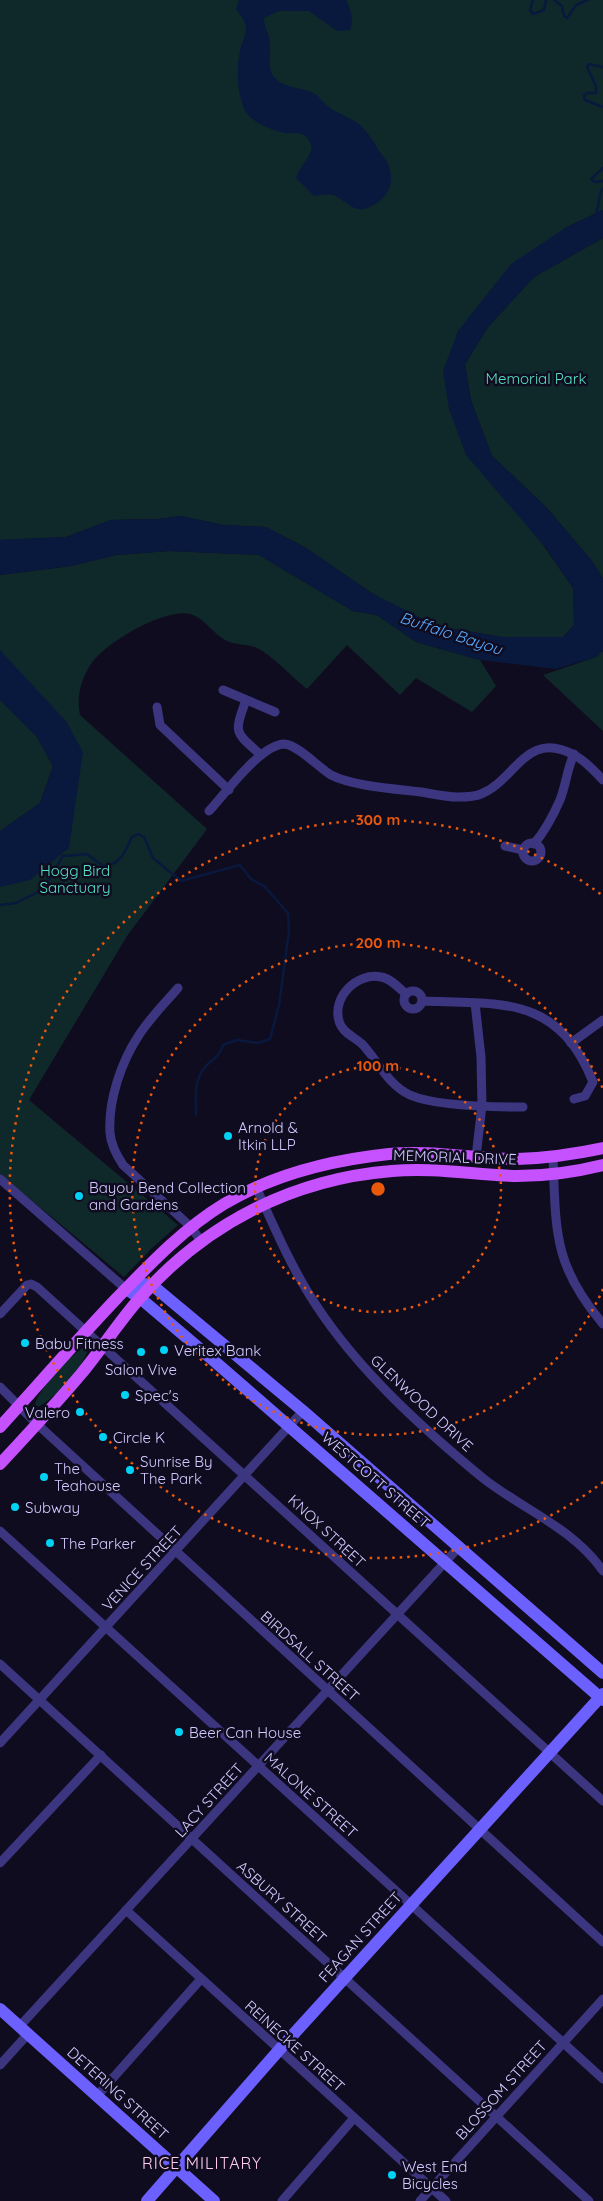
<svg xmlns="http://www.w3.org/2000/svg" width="603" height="2201" font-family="Quicksand,sans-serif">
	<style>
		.green { fill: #0f292a }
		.water { fill: #08193d }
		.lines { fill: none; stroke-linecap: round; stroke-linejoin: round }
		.stream { stroke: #08193d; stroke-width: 2.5 }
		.street { stroke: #3c3680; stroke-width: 9 }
		.secondary { stroke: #6c61ff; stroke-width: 12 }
		.primary { stroke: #c651ff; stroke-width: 12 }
		.ring { fill: none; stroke: #e8590c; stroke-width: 2.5; stroke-dasharray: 2.5 5 }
		.poi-dot { fill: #00d2f5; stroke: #100c20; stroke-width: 2 }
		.labels { text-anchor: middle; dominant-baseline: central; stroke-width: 5; stroke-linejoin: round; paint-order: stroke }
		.park-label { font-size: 15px; fill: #54e1c4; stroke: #100c20 }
		.poi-label { font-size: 15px; fill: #d3caff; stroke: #100c20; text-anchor: start }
		.street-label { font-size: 15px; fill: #d3caff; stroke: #100c20 }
		.water-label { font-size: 16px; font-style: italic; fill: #58abff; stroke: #100c20 }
		.neighbourhood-label { font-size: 16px; letter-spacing: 1px; fill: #ffccea; stroke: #100c20 }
		.centre { fill: #e8590c; stroke: #100c20; stroke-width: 2.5 }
		.ring-label { font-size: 15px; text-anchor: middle; font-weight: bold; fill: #e8590c; stroke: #100c20; stroke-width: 5; stroke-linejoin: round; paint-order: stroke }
	</style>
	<rect width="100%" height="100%" fill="#100c20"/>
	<g class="green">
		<path d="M 0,0 L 603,0 L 603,210 L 565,228 L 458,331 L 449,409 L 573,588 L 574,625 L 563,637 L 502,637 L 437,626 L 373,594 L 306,548 L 266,527 L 223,525 L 181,516 L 158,519 L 111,520 L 66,537 L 0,540 Z"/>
		<path d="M 603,238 L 603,579 L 592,561 L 545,506 L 492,456 L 471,401 L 465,364 L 488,327 L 534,277 Z"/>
		<path d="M 169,551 L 259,555 L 353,611 L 377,615 L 416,642 L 480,660 L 496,686 L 472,712 L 416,678 L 400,695 L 347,645 L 307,689 C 292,677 273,656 257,648 C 248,644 236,645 227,641 C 213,634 205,618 190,614 C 164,608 105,643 91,664 C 81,679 76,697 80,715 L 207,829 L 127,936 L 29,1100 L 178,1225 L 152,1248 L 124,1277 L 0,1174 L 0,836 L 45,809 L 58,765 L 0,669 L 0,575 L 71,566 L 116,555 Z"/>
		<path d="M 603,651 L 603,731 L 543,675 L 596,657 Z"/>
		<path d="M 0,700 L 37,737 L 53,766 L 40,803 L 0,831 Z"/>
		<path d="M 84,1347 L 88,1349 C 83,1368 55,1398 38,1407 L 35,1404 C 41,1386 68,1357 84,1347 Z"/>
	</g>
	<g class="water">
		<path d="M 239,0 L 346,0 C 351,10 354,19 350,30 L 337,31 L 309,11 L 279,11 L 264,18 C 264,28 270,34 270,44 C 271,54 267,68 274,77 C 284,89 303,87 315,94 C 321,98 324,104 329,107 C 338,114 350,117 359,124 C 367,131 374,142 379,151 C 383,156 388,162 389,167 C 396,187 384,202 367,208 C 354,214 343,198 333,195 C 327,194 320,195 314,196 L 296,178 C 299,168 307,161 311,151 C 313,146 309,138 304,135 C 298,132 290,134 285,133 C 273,131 251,122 245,111 C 237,92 236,72 240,51 C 241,44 246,36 246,29 C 246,21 240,15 236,9 Z"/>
		<path d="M 603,210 L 603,238 L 534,277 L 488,327 L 465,364 L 471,401 L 492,456 L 545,506 L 592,561 L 603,579 L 603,651 L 596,657 L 556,669 L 480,660 L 416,642 L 377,615 L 353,611 L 259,555 L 169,551 L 116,555 L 71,566 L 0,575 L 0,540 L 66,537 L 111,520 L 158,519 L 181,516 L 223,525 L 266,527 L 306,548 L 373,594 L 437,626 L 502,637 L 563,637 L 574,625 L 573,588 L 546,548 L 466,455 L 449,409 L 443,371 L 458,331 L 511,264 L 565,228 Z"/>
		<path d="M 0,650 L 66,721 L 83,752 L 69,848 L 30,880 L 0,887 L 0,831 L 40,803 L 53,766 L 37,737 L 0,700 Z"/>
	</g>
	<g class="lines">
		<g class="stream">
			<path d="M 533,0 L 530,10 L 533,14 L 544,10 L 546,0"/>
			<path d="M 554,0 L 562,6 L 564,16 L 567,18 L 576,5 L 588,0"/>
			<path d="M 603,67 L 589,64 L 587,67 L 596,86 L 596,93 L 587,93 L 584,96 L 585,100 L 603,107"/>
			<path d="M 603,168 L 591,179 L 595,182 L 603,181"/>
			<path d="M 596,216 L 601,191 L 603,189"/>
			<path d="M 0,905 L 16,903 L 42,890 L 63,856 L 87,854 L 103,866 C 121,865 125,851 132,837 L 138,834 L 144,837 L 153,858 L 181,881 L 240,865 L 251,879 L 264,886 L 288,913 L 289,931 L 279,1005 L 270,1039 L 258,1043 L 237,1040 L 223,1045 C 220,1055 216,1057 209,1063 C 193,1077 196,1096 196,1115"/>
		</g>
		<g class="street">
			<path d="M 223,690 L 275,712"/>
			<path d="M 246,700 C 234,734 234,731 261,755"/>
			<path d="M 157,707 L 160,725 L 229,790"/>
			<path d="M 209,811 C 225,794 260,745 284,744 C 297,744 319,768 331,775 C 352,786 396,789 421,792 C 433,794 446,797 458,797 C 466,797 474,797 481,794 C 516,780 526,729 574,755 C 585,760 594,771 603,780"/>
			<circle cx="532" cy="852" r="9"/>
			<path d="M 534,844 C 545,831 553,816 560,800 C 566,785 567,769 574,754"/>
			<path d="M 505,846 L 523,850"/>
			<path d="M 178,988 C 165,1003 150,1018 139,1035 C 121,1062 108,1101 110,1133 C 111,1145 117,1156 123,1165 L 191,1227 L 201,1241"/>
			<circle cx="413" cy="1000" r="9"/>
			<path d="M 406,994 C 399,988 390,978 381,977 C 357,972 332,997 339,1021 C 342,1033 355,1037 363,1045 C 378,1061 388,1085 410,1095 C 435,1106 494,1107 523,1107"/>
			<path d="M 422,1001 C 502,1004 558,995 593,1082 L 585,1096 L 574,1099"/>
			<path d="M 475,1003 L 481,1057 L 482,1105 L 476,1157"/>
			<path d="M 571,1043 L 603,1020"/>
			<path d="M 553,1157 C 556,1231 553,1265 603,1324"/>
			<path d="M 0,1179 L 126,1289"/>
			<path d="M 256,1187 C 274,1227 292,1269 316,1305 C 359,1371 423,1429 484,1479 C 524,1510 573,1528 603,1571"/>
			<path d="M 0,1314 L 27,1285 L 31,1284 L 37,1287 L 603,1801"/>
			<path d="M 0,1387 L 37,1424 L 603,1942"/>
			<path d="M 0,1531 L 603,2079"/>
			<path d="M 0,1664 L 589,2201"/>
			<path d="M 0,1743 L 303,1411"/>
			<path d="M 0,1863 L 101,1755"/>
			<path d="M 126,1910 L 446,2201"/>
			<path d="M 19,2027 L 459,1547"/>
			<path d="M 0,2065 L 28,2034"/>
			<path d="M 96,2097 L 201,1979"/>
			<path d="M 282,2201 L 354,2118"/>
			<path d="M 420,2201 L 603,1999"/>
		</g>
		<g class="secondary">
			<path d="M 126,1289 L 140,1298 L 213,1360 L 603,1700"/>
			<path d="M 126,1289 L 143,1284 L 152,1285 L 303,1411 L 603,1673"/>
			<path d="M 0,2009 L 214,2201"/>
			<path d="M 147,2201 L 280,2049 L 603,1694"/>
		</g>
		<g class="primary">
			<path d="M 0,1427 C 39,1384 77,1340 117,1298 C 150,1264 183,1229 224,1204 C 274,1174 332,1160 389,1154 C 432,1150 474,1159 517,1159 C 546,1158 575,1154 603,1148"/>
			<path d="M 0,1464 C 27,1435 55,1405 81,1374 C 101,1350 118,1323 139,1299 C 205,1224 292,1179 392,1171 C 434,1167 475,1175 517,1176 C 546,1176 575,1172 603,1165"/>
		</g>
	</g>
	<g class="ring">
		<circle cx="378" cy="1189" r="123"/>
		<path d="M603 1289A246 246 0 1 1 603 1089"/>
		<path d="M603 1482A369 369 0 1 1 603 896"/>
	</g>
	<g class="poi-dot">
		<circle cx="228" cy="1136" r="5"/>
		<circle cx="79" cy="1196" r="5"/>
		<circle cx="25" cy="1343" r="5"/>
		<circle cx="164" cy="1350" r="5"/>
		<circle cx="141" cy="1352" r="5"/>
		<circle cx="125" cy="1395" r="5"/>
		<circle cx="80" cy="1412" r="5"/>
		<circle cx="103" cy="1437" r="5"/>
		<circle cx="130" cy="1470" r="5"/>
		<circle cx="44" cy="1477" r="5"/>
		<circle cx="15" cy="1507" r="5"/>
		<circle cx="50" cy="1543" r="5"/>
		<circle cx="179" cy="1732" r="5"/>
		<circle cx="392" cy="2175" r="5"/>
	</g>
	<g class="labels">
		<g class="park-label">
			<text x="536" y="378">Memorial Park</text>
			<text x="75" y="870">Hogg Bird<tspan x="75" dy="17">Sanctuary</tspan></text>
		</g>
		<g class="poi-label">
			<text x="238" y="1127">Arnold &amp;<tspan x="238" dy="17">Itkin LLP</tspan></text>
			<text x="89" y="1187">Bayou Bend Collection<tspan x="89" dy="17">and Gardens</tspan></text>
			<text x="35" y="1343">Babu Fitness</text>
			<text x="174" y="1350">Veritex Bank</text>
			<text x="141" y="1369" text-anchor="middle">Salon Vive</text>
			<text x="135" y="1395">Spec's</text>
			<text x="70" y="1412" text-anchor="end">Valero</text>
			<text x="113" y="1437">Circle K</text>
			<text x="140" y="1461">Sunrise By<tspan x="140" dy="17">The Park</tspan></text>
			<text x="54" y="1468">The<tspan x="54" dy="17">Teahouse</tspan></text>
			<text x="25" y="1507">Subway</text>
			<text x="60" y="1543">The Parker</text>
			<text x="189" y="1732">Beer Can House</text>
			<text x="402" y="2166">West End<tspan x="402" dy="17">Bicycles</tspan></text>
		</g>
		<g class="street-label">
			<text transform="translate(455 1157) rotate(2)">MEMORIAL DRIVE</text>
			<text transform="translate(422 1403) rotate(43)">GLENWOOD DRIVE</text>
			<text transform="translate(376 1480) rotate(41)">WESTCOTT STREET</text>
			<text transform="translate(327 1531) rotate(43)">KNOX STREET</text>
			<text transform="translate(142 1568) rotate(-47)">VENICE STREET</text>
			<text transform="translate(310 1656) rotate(42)">BIRDSALL STREET</text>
			<text transform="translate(311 1795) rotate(42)">MALONE STREET</text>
			<text transform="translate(209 1800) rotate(-48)">LACY STREET</text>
			<text transform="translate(282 1902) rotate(42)">ASBURY STREET</text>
			<text transform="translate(360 1937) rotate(-48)">FEAGAN STREET</text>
			<text transform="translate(295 2046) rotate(42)">REINECKE STREET</text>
			<text transform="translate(501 2090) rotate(-48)">BLOSSOM STREET</text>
			<text transform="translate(118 2093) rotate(42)">DETERING STREET</text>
		</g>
		<g class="water-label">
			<text transform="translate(451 633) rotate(18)">Buffalo Bayou</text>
		</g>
		<g class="neighbourhood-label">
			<text x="202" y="2163">RICE MILITARY</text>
		</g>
	</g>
	<circle cx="378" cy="1189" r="8" class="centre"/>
	<g class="ring-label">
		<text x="378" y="825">300 m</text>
		<text x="378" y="948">200 m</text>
		<text x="378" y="1071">100 m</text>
	</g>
</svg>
